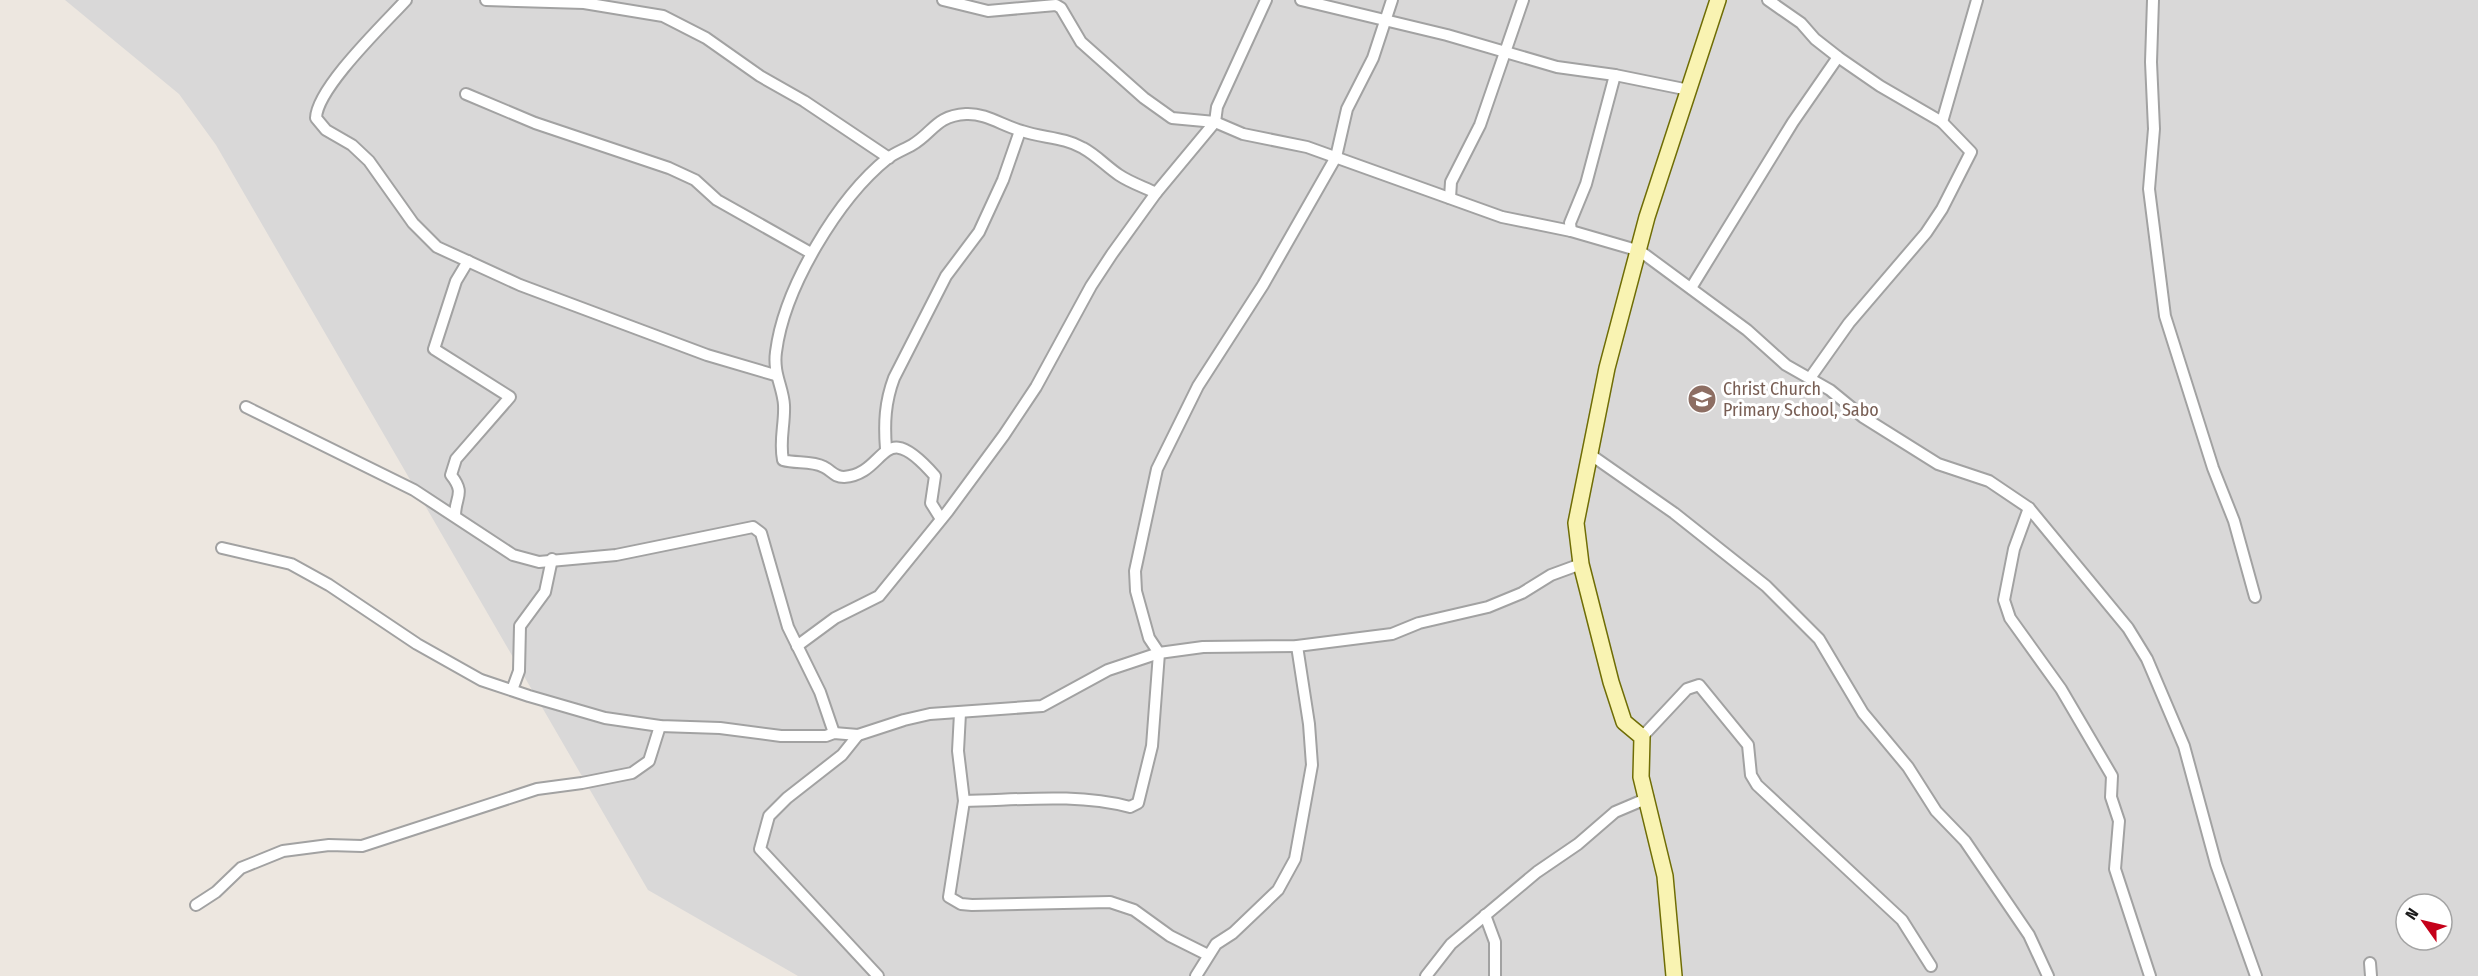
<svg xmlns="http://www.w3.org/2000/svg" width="2478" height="976" font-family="'Fira Sans Condensed',sans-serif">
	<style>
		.residential { fill: #d9d8d8; fill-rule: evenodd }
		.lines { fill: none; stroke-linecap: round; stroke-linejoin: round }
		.street-casing { stroke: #a2a2a2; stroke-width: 14 }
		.secondary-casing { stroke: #6f6d05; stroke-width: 18 }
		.street { stroke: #fff; stroke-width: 10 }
		.secondary { stroke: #f9f3b2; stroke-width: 15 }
		.labels { text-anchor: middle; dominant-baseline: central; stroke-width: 6; stroke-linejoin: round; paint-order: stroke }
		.education-label { font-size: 18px; fill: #785e54; stroke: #fff; text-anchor: start }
	</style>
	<rect width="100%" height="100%" fill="#ede7e0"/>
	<path class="residential" d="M 65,0 L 2478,0 L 2478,976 L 798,976 L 648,890 L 216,145 L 179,94 ZM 2406,904 L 2442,904 L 2442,940 L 2406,940 Z"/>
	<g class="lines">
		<g class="street-casing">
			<g id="street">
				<path d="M 406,0 C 384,24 317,88 316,118 L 326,130 L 352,145 L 369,161 L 413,223 L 437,247 L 520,285 L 707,355 L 775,375"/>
				<path d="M 486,0 L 584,3 L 663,16 L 706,38 L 760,76 L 804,101 L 889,158"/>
				<path d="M 943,0 L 988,11 L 1056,5 L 1061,8 L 1081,42 L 1144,98 L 1172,118 L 1215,122 L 1243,134 L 1307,147 L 1502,217 L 1571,231 L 1640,251 L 1747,330 L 1786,365 L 1830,390 L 1863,417 L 1938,464 L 1989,481 L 2029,508 L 2128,628 L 2147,659 L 2184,746 L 2216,864 L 2256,976"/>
				<path d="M 1301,0 L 1447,35 L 1557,67 L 1615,75 L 1689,90"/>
				<path d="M 1768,0 L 1801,23 L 1815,39 L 1838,57 L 1880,86 L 1942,122 L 1971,152 L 1942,209 L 1926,233 L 1849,323 L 1810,378"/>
				<path d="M 2153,0 L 2151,62 L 2154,129 L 2149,189 L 2165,316 L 2213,468 L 2234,521 L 2255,597"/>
				<path d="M 466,94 L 535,123 L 669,168 L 695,180 L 717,200 L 811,253"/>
				<path d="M 1942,122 L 1977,0"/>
				<path d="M 1450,198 L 1451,182 L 1480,125 L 1523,0"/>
				<path d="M 1571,231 L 1570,223 L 1586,184 L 1615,75"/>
				<path d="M 1691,288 L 1793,122 L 1838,57"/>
				<path d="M 246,407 L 414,490 L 513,555 L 539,562 L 616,555 L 753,527 L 761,533 L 788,627 L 820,692 L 834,733"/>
				<path d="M 886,449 C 884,423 885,402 894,378 L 946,276 L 979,232 L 1003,180 L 1020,131"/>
				<path d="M 1591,455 L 1674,513 L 1766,586 L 1819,639 L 1863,713 L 1908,767 L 1936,811 L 1965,841 L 2029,935 L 2048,976"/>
				<path d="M 2029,508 L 2014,549 L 2004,600 L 2010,618 L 2061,689 L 2112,776 L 2111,797 L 2119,821 L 2115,869 L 2150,976"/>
				<path d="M 455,516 C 455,496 466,494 451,475 L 456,459 L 510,397 L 434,349 L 456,281 L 468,261"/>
				<path d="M 941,519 L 931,503 L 935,476 C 880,413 888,474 844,477 C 834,477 832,471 824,467 C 811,460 796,464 783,460 C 779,441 785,424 784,405 C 783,387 773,374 776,352 C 784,288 838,198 888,158 C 895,153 905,149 912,145 C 934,132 935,116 966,114 C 986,113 1003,126 1022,131 C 1042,138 1064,137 1083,148 C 1096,155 1107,167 1119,175 C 1131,183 1144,187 1156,193"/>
				<path d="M 222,548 L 291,564 L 329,585 L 417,644 L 481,680 L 529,696 L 605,718 L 660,726 L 720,728 L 781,736 L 826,736 L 834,733 L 858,735 L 904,720 L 930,714 L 1042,706 L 1108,670 L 1159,653 L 1203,647 L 1297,646 L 1392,634 L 1419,623 L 1488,607 L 1522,593 L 1551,575 L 1581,564"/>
				<path d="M 797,646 L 835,618 L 879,596 L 948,511 L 1004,435 L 1036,387 L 1091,286 L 1112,254 L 1156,193 L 1215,122 L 1217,107 L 1266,0"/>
				<path d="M 512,690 L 519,671 L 520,626 L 545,592 L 552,559"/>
				<path d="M 960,713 L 958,751 L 964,801 L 949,897 L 961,904 L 972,905 L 1110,902 L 1134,910 L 1170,936 L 1208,955"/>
				<path d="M 858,735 L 842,755 L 787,798 L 769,816 L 760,849 L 878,976"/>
				<path d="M 1642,737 L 1687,689 L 1699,685 L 1748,745 L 1751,775 L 1757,785 L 1902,920 L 1931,966"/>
				<path d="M 964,801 C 1020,800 1076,793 1130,807 L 1138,803 L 1152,746 L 1159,653 L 1149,638 L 1136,591 L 1135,571 L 1157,469 L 1198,386 L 1263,285 L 1336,157 L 1347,109 L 1373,58 L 1392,0"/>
				<path d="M 196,905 L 216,892 L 241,868 L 283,851 L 329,845 L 362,846 L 537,789 L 582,783 L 632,773 L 649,761 L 660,726"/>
				<path d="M 1485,915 L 1495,942 L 1495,976"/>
				<path d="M 2370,963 L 2371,976"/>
				<path d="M 1196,976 L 1216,944 L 1233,933 L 1278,890 L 1295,859 L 1312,765 L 1309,724 L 1297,646"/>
				<path d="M 1426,976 L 1451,944 L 1537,872 L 1578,844 L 1615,812 L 1648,798"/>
			</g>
		</g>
		<g class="secondary-casing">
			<path id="secondary" d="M 1674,976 L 1665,876 L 1641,777 L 1642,737 L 1624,722 L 1611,682 L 1581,564 L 1576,523 L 1607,368 L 1647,217 L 1718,0"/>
		</g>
		<use href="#street" class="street"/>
		<use href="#secondary" class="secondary"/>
	</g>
	<defs>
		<g id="school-disc" transform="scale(1.5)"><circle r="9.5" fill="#8d6e63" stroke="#fff"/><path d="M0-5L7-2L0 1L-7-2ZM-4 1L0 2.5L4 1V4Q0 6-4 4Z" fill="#fff"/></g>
	</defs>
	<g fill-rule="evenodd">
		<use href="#school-disc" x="1702" y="399"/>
	</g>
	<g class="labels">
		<g class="education-label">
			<text x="1723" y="389">Christ Church<tspan x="1723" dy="21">Primary School, Sabo</tspan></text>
		</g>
	</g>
	<g transform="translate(2424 922) rotate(304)"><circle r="28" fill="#ffffff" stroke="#a4a4a4" stroke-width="1.5"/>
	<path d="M0-4.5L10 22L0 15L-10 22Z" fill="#c5011a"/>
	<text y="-9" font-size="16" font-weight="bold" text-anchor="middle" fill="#1b1b1b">N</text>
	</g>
</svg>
